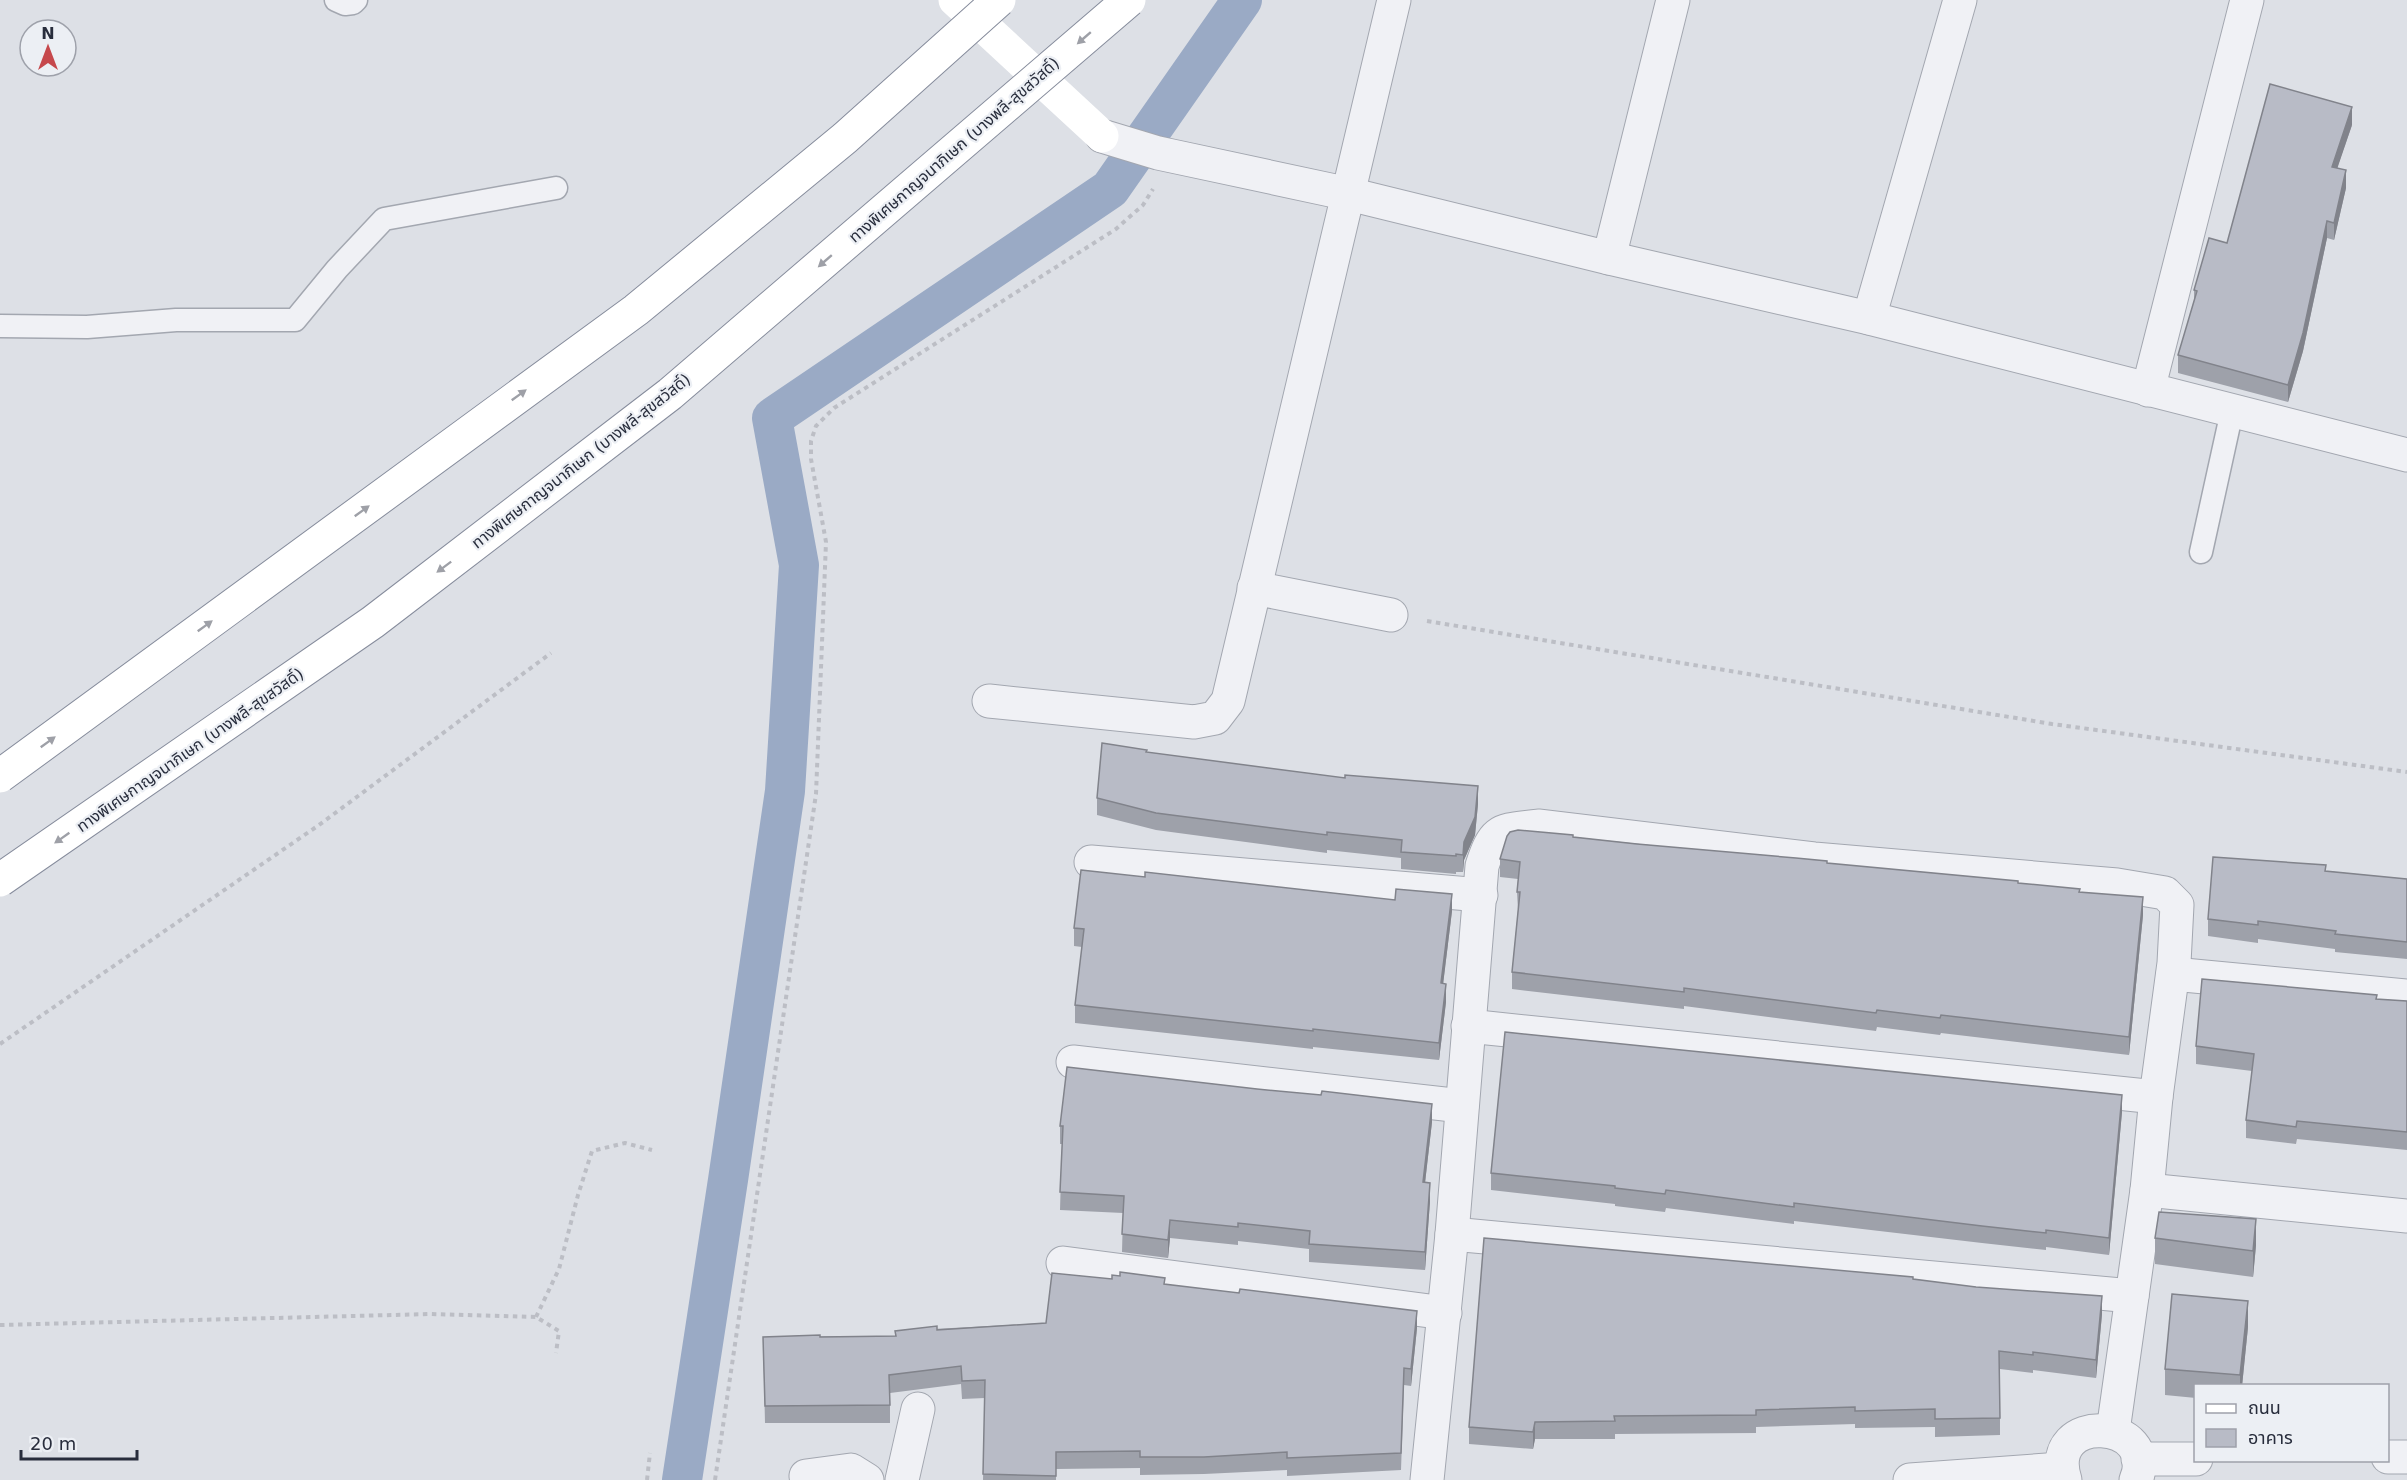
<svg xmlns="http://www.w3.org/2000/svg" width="2407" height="1480" font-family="'DejaVu Sans','Noto Sans Thai',sans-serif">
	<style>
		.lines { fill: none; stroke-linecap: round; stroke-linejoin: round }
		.canal { stroke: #9aaac5; stroke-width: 40 }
		.lane-casing { stroke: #a3a7b0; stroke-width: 25 }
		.street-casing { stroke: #a3a7b0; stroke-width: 35 }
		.path { stroke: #bcbec5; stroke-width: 4; stroke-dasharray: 4.5 4.5; stroke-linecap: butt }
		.lane { stroke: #f0f1f5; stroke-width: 22 }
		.street { stroke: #f0f1f5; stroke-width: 33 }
		.secondary { stroke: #fff; stroke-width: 33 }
		.highway-bridge-casing { stroke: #868c9c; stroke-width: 35; stroke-linecap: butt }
		.highway-bridge { stroke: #fff; stroke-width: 33 }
		.wall { fill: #9ea1aa }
		.shaded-wall { fill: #81838b }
		.building { fill: #b8bbc6; stroke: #81838b; stroke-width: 1.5 }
		.oneway { fill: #9ea0a7 }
		.labels { text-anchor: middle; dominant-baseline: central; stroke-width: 4.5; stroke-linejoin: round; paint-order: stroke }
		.street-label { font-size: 16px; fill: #282d3c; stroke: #eceff4 }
	</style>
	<rect width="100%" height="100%" fill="#dde0e6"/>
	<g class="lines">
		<path class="canal" d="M 682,1480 L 728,1180 L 785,791 L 799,565 L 772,418 L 1110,189 L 1242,0"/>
		<g class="lane-casing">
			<g id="lane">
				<path d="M 336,0 L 345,4 L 353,3 L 356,0"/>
				<path d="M 0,326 L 87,327 L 176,320 L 295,320 L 337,269 L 384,219 L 556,188"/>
				<path d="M 2201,552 L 2232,411"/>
			</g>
		</g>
		<g class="street-casing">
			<g id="street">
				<path d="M 1102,136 L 1158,153 L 1349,194 L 1609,258 L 1869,318 L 2407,455"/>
				<path d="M 1609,258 L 1673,0"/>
				<path d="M 1869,318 L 1960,0"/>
				<path d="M 2148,390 L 2247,0"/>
				<path d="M 1254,588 L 1391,615"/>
				<path d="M 989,701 L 1194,722 L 1215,718 L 1228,701 L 1394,0"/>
				<path d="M 1091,862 L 1481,895"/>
				<path d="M 2173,974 L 2407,996"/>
				<path d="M 1468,1026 L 2156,1097"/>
				<path d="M 1073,1062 L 1462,1106"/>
				<path d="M 2147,1190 L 2407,1216"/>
				<path d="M 1452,1234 L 2132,1296"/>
				<path d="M 1063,1263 L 1445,1313"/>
				<path d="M 2388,1457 L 2407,1457"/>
				<path d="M 2138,1459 L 2196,1459"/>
				<path d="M 806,1476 L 851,1470 L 867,1480"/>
				<path d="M 902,1480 L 918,1409"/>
				<path d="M 1427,1480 L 1452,1234 L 1482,866 C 1495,827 1499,831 1538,826 L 1814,859 L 2117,885 L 2165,893 L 2177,905 L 2174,963 L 2156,1097 L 2147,1190 L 2113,1431"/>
				<path d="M 1910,1480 L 2061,1469"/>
				<path d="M 2065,1480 C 2043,1410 2161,1419 2136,1480"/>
			</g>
		</g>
		<g class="path">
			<path d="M 1427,621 L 2052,724 L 2407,772"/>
			<path d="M 0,1044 L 319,825 L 551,653"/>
			<path d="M 536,1317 L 559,1269 L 578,1195 L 592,1151 L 625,1143 L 652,1150"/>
			<path d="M 0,1325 L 431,1314 L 536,1317 L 559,1331 L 556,1353"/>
			<path d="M 647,1480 L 650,1453"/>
			<path d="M 715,1480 L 816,794 L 826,542 L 811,459 L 811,441 L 816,426 L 834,408 L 1116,229 L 1143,205 L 1153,189"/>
		</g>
		<use href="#lane" class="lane"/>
		<use href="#street" class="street"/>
		<path class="secondary" d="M 955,0 L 1102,136"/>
		<g class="highway-bridge-casing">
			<g id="highway-bridge">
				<path d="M 0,776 L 636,310 L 845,138 L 999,0"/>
				<path d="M 0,880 L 373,622 L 670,394 L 1129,0"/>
			</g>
		</g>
		<use href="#highway-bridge" class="highway-bridge"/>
	</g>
	<g class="wall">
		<path d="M 2352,125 L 2337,168 L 2346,188 L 2334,240 L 2327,238 L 2303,351 L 2288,402 L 2178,373 L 2178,355 L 2194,301 L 2194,290 Z"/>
		<path d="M 1147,752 L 1478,804 L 1475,835 L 1464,860 L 1463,872 L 1456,872 L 1456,874 L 1401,869 L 1401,858 L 1327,850 L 1327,853 L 1156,830 L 1097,815 L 1097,798 Z"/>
		<path d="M 1573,837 L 2018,883 L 2080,892 L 2143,915 L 2129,1055 L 1941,1033 L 1940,1035 L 1877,1027 L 1876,1031 L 1684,1006 L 1684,1009 L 1512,989 L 1512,972 L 1518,910 L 1517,892 L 1518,879 L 1500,877 L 1500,859 Z"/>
		<path d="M 2326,871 L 2407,879 L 2407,959 L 2335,952 L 2335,949 L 2258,939 L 2258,943 L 2208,936 L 2208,919 Z"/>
		<path d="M 1452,911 L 1443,984 L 1446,1002 L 1439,1060 L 1313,1047 L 1313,1049 L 1075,1023 L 1075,1005 L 1082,947 L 1074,946 L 1074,928 Z"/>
		<path d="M 2377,999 L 2407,1001 L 2407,1150 L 2297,1139 L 2296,1144 L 2246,1138 L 2246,1120 L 2252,1071 L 2196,1064 L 2196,1046 Z"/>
		<path d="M 2122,1112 L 2109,1255 L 2046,1247 L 2046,1250 L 1982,1243 L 1794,1221 L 1794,1224 L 1666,1208 L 1665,1212 L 1615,1206 L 1615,1204 L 1491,1190 L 1491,1173 Z"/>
		<path d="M 1432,1122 L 1425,1183 L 1430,1201 L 1425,1270 L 1309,1262 L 1309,1249 L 1238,1241 L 1238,1245 L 1170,1238 L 1168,1258 L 1122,1252 L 1123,1213 L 1060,1210 L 1062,1144 L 1060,1144 L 1060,1126 Z"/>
		<path d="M 2155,1238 L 2256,1245 L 2253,1277 L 2155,1264 Z"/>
		<path d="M 1913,1279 L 2102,1314 L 2096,1378 L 2033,1370 L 2033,1373 L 2000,1369 L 2000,1435 L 1935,1437 L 1935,1427 L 1855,1428 L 1855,1424 L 1756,1427 L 1756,1433 L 1615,1434 L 1615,1439 L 1535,1439 L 1533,1449 L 1469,1444 L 1469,1427 Z"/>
		<path d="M 1165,1284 L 1417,1328 L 1411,1386 L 1404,1385 L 1401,1470 L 1287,1476 L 1287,1470 L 1204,1474 L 1140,1475 L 1140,1468 L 1056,1469 L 1056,1480 L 983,1480 L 985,1398 L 962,1399 L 961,1384 L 890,1393 L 890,1423 L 765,1423 L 763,1337 L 895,1336 L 895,1331 L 1046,1323 Z"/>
		<path d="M 2248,1327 L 2242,1386 L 2196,1386 L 2196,1398 L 2165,1395 L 2165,1369 Z"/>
	</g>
	<g class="shaded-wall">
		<path d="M 2352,107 L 2352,125 L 2332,184 L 2332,167 Z"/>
		<path d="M 2346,170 L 2346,188 L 2334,240 L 2334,223 Z"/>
		<path d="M 2327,221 L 2327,238 L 2303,351 L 2288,402 L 2288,385 Z"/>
		<path d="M 1478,786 L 1478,804 L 1475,835 L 1464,860 L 1463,872 L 1463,855 L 1464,842 Z"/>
		<path d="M 1452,894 L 1452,911 L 1441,1001 L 1441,983 Z"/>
		<path d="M 2143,897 L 2143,915 L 2129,1055 L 2129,1037 Z"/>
		<path d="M 1446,984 L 1446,1002 L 1439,1060 L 1439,1043 Z"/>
		<path d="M 2122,1095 L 2122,1112 L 2109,1255 L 2109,1238 Z"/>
		<path d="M 1432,1104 L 1432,1122 L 1423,1200 L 1423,1182 Z"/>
		<path d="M 1430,1183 L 1430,1201 L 1425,1270 L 1425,1252 Z"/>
		<path d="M 2256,1219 L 2256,1245 L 2253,1277 L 2253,1251 Z"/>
		<path d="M 1170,1220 L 1170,1238 L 1168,1258 L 1168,1240 Z"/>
		<path d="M 2102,1296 L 2102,1314 L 2096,1378 L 2096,1360 Z"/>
		<path d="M 2248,1301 L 2248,1327 L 2242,1386 L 2240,1386 L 2240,1375 Z"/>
		<path d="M 1417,1311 L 1417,1328 L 1411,1386 L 1411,1369 Z"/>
		<path d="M 1535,1422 L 1535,1439 L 1533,1449 L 1533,1432 Z"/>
	</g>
	<g class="building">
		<path d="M 2270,84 L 2352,107 L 2332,167 L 2346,170 L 2334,223 L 2327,221 L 2303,333 L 2288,385 L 2178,355 L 2197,291 L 2194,290 L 2209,238 L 2227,243 Z"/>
		<path d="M 1102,743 L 1147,750 L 1146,752 L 1345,778 L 1345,775 L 1478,786 L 1475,817 L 1464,842 L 1463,855 L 1456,854 L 1456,856 L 1401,852 L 1402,840 L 1327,832 L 1327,835 L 1156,813 L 1097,798 Z"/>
		<path d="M 1518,830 L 1573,835 L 1573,837 L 1637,844 L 1796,858 L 1827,861 L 1827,863 L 2018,881 L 2018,883 L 2080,889 L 2079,892 L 2143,897 L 2129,1037 L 1941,1015 L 1940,1018 L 1877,1010 L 1876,1013 L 1684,988 L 1684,992 L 1512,972 L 1520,892 L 1517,892 L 1520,862 L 1500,859 L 1507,836 L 1510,832 Z"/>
		<path d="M 2213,857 L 2326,865 L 2325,871 L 2407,879 L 2407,942 L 2335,934 L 2336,931 L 2258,921 L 2258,925 L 2208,919 Z"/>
		<path d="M 1081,870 L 1145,877 L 1145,872 L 1395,900 L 1396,889 L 1452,894 L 1441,983 L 1446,984 L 1439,1043 L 1313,1029 L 1313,1031 L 1075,1005 L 1084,929 L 1074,928 Z"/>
		<path d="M 2202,979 L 2377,995 L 2376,999 L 2407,1001 L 2407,1132 L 2297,1121 L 2296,1127 L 2246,1120 L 2254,1054 L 2196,1046 Z"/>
		<path d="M 1505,1032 L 2122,1095 L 2109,1238 L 2046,1230 L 2046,1233 L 1982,1226 L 1794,1203 L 1794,1207 L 1666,1190 L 1665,1194 L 1615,1188 L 1615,1186 L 1491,1173 Z"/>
		<path d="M 1067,1067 L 1257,1089 L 1321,1095 L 1322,1091 L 1432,1104 L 1423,1182 L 1430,1183 L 1425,1252 L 1309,1244 L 1310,1231 L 1238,1223 L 1238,1227 L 1170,1220 L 1168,1240 L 1122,1234 L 1124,1196 L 1060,1192 L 1063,1126 L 1060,1126 Z"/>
		<path d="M 2159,1212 L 2256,1219 L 2253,1251 L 2155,1238 Z"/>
		<path d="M 1484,1238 L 1913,1277 L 1913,1279 L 1976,1287 L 2102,1296 L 2096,1360 L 2033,1352 L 2033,1355 L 1999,1351 L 2000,1418 L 1935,1419 L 1935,1409 L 1855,1411 L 1855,1407 L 1756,1410 L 1756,1415 L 1614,1416 L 1615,1421 L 1535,1422 L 1533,1432 L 1469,1427 Z"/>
		<path d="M 1120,1272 L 1165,1278 L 1164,1284 L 1239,1293 L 1240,1289 L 1417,1311 L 1411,1369 L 1404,1368 L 1401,1453 L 1287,1458 L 1287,1452 L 1204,1457 L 1140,1457 L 1140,1451 L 1056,1452 L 1056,1476 L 983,1474 L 985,1380 L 962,1381 L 961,1366 L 889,1375 L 890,1405 L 765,1406 L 763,1337 L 820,1335 L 820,1337 L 896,1336 L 895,1331 L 937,1326 L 937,1330 L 1046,1323 L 1052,1273 L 1112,1279 L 1112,1275 L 1120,1276 Z"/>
		<path d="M 2172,1294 L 2248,1301 L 2240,1375 L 2165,1369 Z"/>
	</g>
	<defs><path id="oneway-solid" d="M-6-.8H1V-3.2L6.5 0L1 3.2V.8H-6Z" transform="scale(1.5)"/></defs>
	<g class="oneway">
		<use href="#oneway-solid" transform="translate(1084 38) rotate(139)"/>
		<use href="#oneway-solid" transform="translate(825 261) rotate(139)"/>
		<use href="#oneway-solid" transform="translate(519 395) rotate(-36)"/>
		<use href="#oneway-solid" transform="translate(362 511) rotate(-36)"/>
		<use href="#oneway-solid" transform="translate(444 567) rotate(143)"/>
		<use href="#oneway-solid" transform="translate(205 626) rotate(-36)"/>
		<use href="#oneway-solid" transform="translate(48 742) rotate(-36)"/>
		<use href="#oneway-solid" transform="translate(62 838) rotate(145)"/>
	</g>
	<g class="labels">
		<g class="street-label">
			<text transform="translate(954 150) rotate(-41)">ทางพิเศษกาญจนาภิเษก (บางพลี-สุขสวัสดิ์)</text>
			<text transform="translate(581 461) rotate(-38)">ทางพิเศษกาญจนาภิเษก (บางพลี-สุขสวัสดิ์)</text>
			<text transform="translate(190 750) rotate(-35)">ทางพิเศษกาญจนาภิเษก (บางพลี-สุขสวัสดิ์)</text>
		</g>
	</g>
	<rect x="2194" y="1384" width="195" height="78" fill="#eceff4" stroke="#9ea1aa" stroke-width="1.5"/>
	<rect x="2206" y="1404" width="30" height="9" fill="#ffffff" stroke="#9ea1aa" stroke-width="1.5"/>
	<text x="2248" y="1414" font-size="18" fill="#282d3c">ถนน</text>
	<rect x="2206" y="1429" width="30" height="18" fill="#b8bbc6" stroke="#9ea1aa" stroke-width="1.5"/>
	<text x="2248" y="1444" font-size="18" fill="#282d3c">อาคาร</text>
	<g transform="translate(48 48)"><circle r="28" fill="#eceff4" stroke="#9ea1aa" stroke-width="1.5"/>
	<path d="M0-4.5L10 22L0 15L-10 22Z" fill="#c6484c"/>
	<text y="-9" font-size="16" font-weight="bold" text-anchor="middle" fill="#282d3c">N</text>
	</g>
	<path d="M21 1450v9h116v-9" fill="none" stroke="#282d3c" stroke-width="3"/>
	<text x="30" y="1450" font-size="18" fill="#282d3c" stroke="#eceff4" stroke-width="4.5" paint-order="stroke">20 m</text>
</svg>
